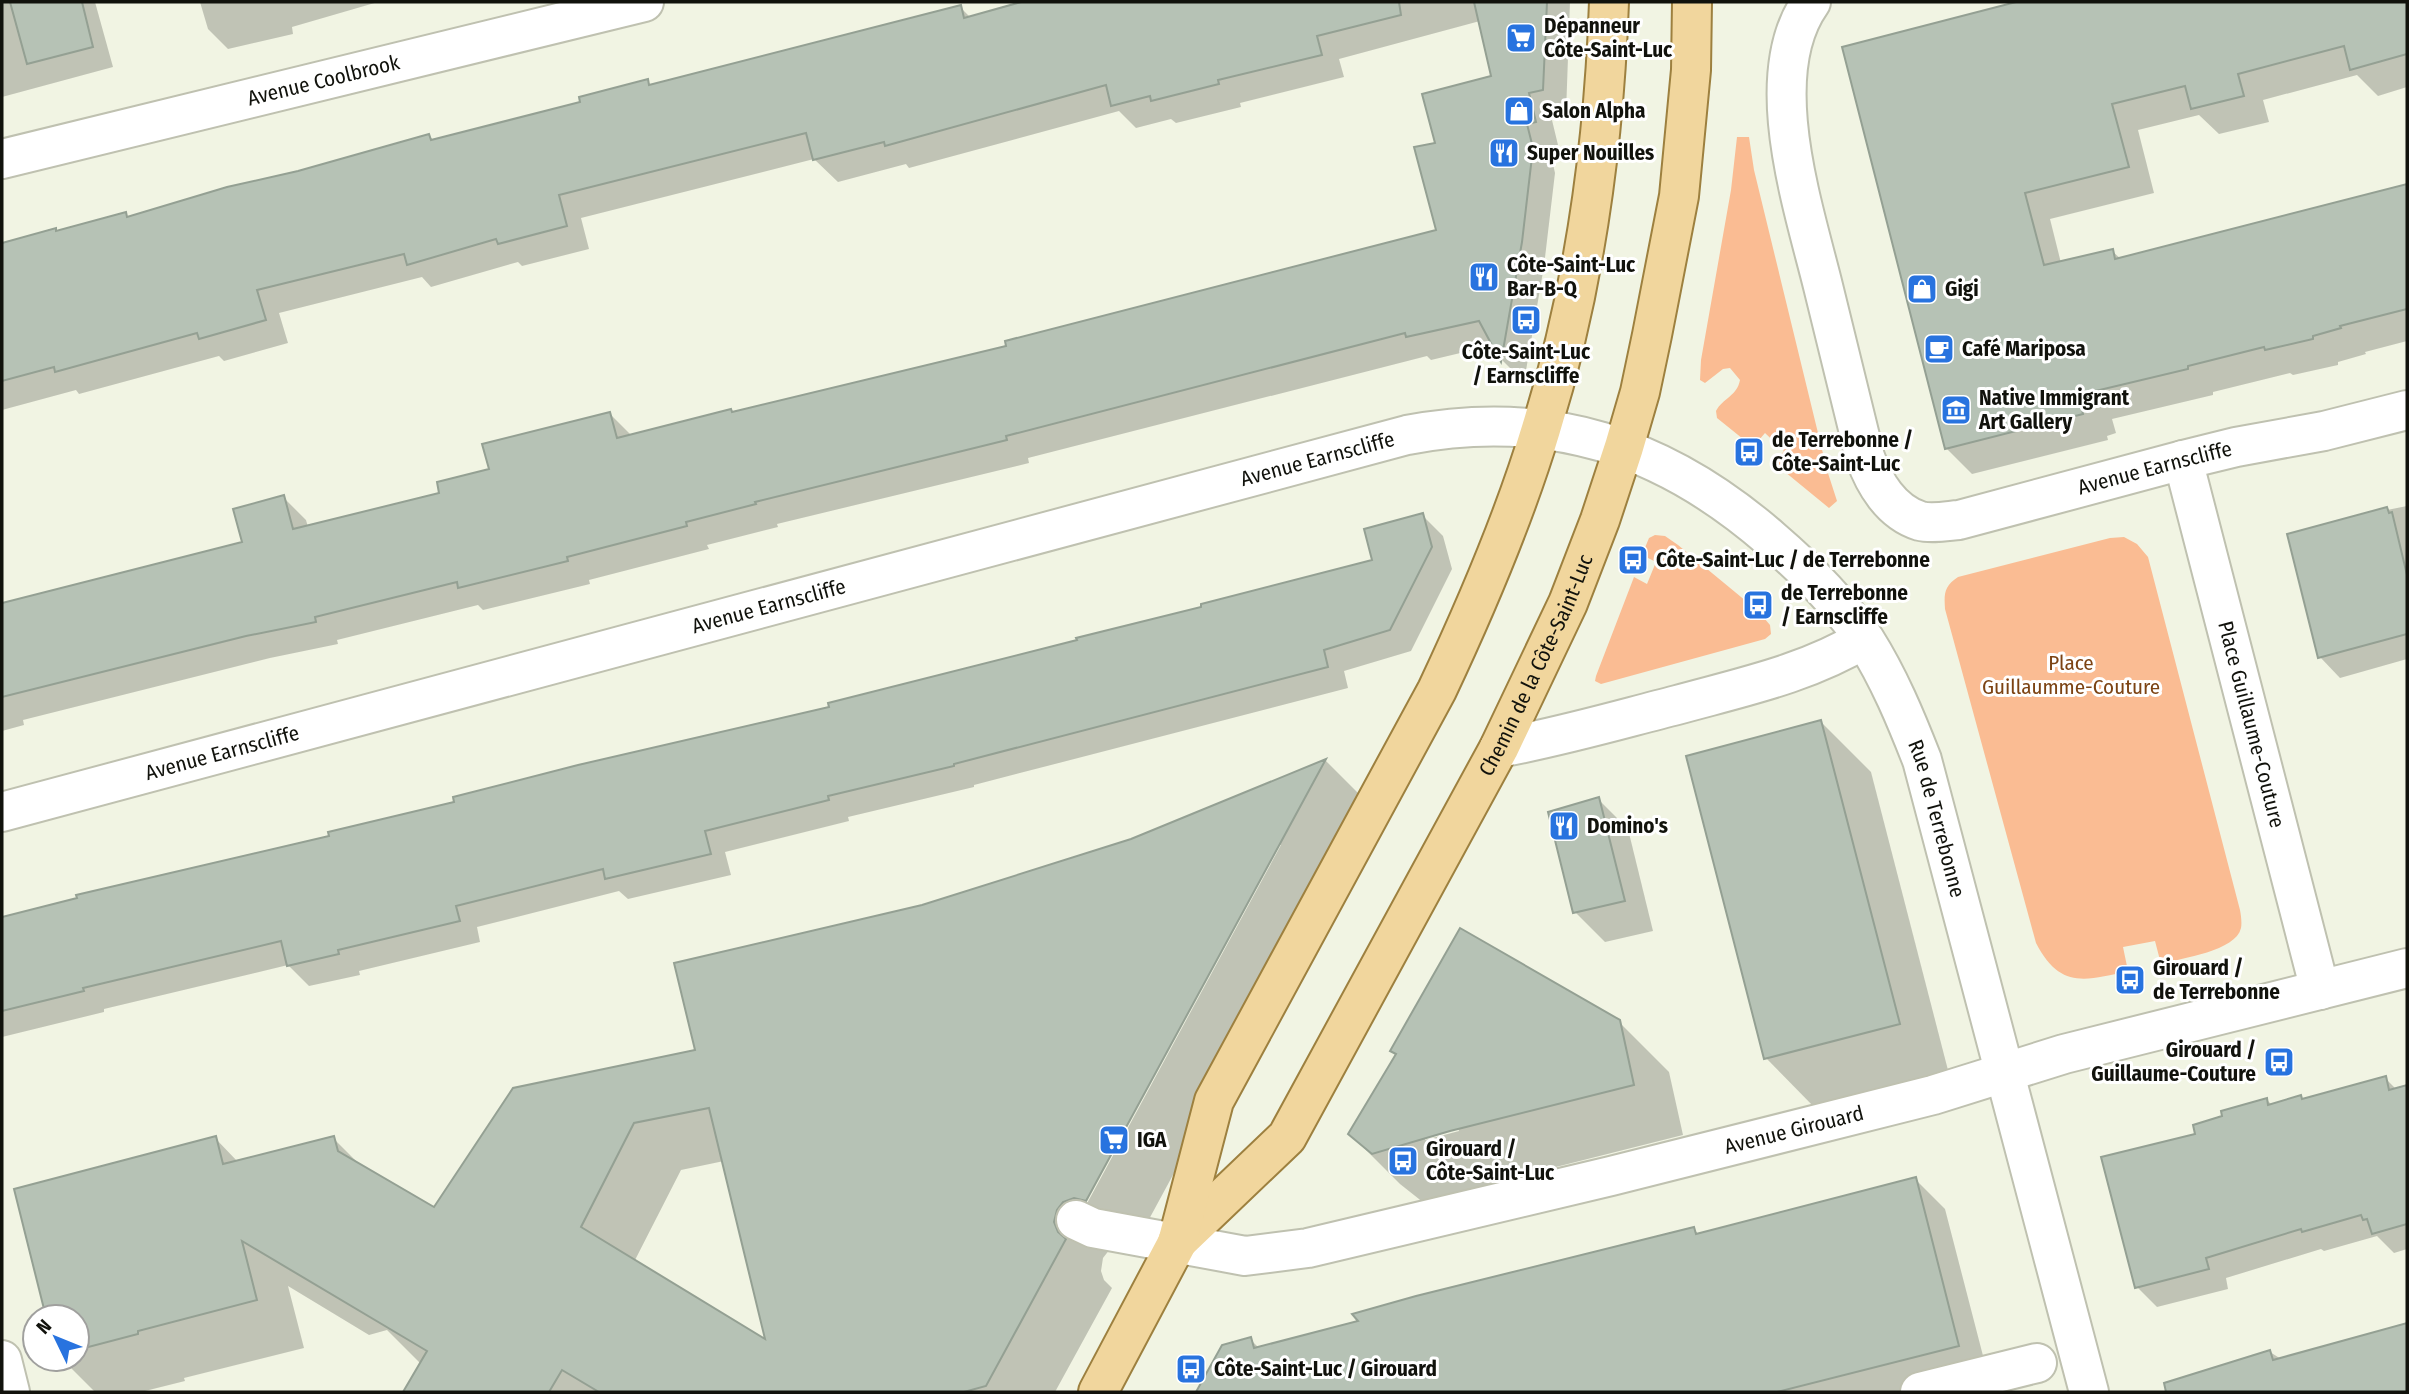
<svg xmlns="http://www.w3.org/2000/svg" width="2409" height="1394" font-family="'Fira Sans Condensed',sans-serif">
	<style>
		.green { fill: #fabc93 }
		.shadow { fill: #0003; fill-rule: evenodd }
		.building { fill: #b6c2b5; stroke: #94a093; stroke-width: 2; fill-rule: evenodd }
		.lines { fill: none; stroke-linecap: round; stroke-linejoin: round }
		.minor-casing { stroke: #bfc1b0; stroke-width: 42 }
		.major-casing { stroke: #9d803f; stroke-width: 42 }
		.minor { stroke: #fff; stroke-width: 38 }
		.major { stroke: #f1d69d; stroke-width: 38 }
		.labels { text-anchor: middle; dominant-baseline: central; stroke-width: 6; stroke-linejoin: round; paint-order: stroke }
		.poi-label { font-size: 21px; font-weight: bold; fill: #11120c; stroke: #fff; text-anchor: start }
		.street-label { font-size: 21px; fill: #11120c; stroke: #fff }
		.park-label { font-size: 21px; fill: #7c4313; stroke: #fff }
	</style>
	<rect width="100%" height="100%" fill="#f1f4e3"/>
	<g class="green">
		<path d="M 1737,137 L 1749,137 L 1754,170 L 1827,470 L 1837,501 L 1829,508 L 1774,463 L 1784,451 L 1765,433 L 1753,447 L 1717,418 L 1716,411 C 1723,398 1737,396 1740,380 L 1730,368 L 1723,369 L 1705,383 L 1700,380 L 1701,360 L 1731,190 Z"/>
		<path d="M 1655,535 L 1665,536 L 1678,545 L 1758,611 L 1770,625 L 1771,634 L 1765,639 L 1601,684 L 1595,681 L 1596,676 L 1634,577 L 1647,584 L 1656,562 L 1642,555 L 1649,538 Z"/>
		<path d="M 2124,537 L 2137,544 L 2148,557 L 2240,910 C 2241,915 2242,923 2241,928 C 2236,951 2182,958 2161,964 L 2155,941 L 2123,947 L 2128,971 C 2085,981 2060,989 2036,943 L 1945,609 C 1944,594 1944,586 1958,577 L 2110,538 Z"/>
	</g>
	<g class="shadow">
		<path d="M 2,2 L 95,2 L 113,67 L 2,97 Z"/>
		<path d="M 200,2 L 378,2 L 292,27 L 293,34 L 228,49 L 208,29 Z"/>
		<path d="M 1028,2 L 1570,2 L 1566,113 L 1551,116 L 1558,145 L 1549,147 L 1555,173 L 1544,266 L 1524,382 L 1503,361 L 1494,345 L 1431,360 L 1427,356 L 1028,458 L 1029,463 L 777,524 L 778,527 L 707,545 L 709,549 L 589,580 L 590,584 L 483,610 L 478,605 L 337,640 L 338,644 L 270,658 L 23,720 L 24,725 L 2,731 L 2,611 L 244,543 L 283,497 L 306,520 L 308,527 L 442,494 L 609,413 L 632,436 L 731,411 L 734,414 L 1009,347 L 1438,232 L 1437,144 L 1493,77 L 1480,21 L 1339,59 L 1344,77 L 1240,103 L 1241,107 L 1176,123 L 1171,119 L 1136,128 L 1119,111 L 909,168 L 906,164 L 838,182 L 814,159 L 581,218 L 589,249 L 522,266 L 518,262 L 431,287 L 422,277 L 279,313 L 288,343 L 224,361 L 219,356 L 79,394 L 76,390 L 2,410 L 2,245 L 55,230 L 58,233 L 125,214 L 129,218 L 429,136 L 434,141 L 582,103 L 647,81 L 652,86 L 960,7 L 971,18 Z"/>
		<path d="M 2022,2 L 2102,2 L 2108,7 L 2129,2 L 2407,2 L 2407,87 L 2378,96 L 2357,75 L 2263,100 L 2269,122 L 2219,134 L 2199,115 L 2138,130 L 2154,193 L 2050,219 L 2061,263 L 2112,251 L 2121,259 L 2407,185 L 2407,341 L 2365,352 L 2366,354 L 2338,362 L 2338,365 L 2293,375 L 2290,373 L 2213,392 L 2213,395 L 2112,419 L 2116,433 L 2107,436 L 2108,440 L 1972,474 L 1946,448 L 1844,48 Z"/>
		<path d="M 2407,506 L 2407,659 L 2340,678 L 2320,657 L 2377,512 Z"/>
		<path d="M 1422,515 L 1443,536 L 1452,569 L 1411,651 L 1344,671 L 1348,688 L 974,785 L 974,787 L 848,817 L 849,821 L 725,852 L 731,875 L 628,899 L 619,891 L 477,927 L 480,942 L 359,971 L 360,975 L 309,986 L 288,965 L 104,1009 L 104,1012 L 2,1037 L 2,919 L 331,838 L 831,708 L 1374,561 Z"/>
		<path d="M 1821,722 L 1871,772 L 1949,1074 L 1816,1109 L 1766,1058 Z"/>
		<path d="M 1326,761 L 1372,807 L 1134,1247 L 1110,1249 L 1103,1258 L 1101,1271 L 1104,1280 L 1112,1288 L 1055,1392 L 405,1392 L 421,1364 L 387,1330 L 369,1335 L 288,1286 L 304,1348 L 184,1378 L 185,1381 L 141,1392 L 95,1392 L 62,1359 L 77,1359 L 77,1317 L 48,1317 L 215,1138 L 238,1162 L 333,1138 L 364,1169 L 435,1209 L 697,1051 L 923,906 L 1132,841 ZM 1277,845 L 1281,845 L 1084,1209 L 1081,1208 ZM 724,1161 L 768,1343 L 634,1262 L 681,1170 Z"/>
		<path d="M 1598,799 L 1628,829 L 1653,931 L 1605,942 L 1575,912 Z"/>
		<path d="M 1619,1022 L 1669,1072 L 1683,1135 L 1500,1181 L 1424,1203 L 1400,1184 L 1350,1134 L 1397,1055 L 1392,1051 ZM 1458,1127 L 1459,1131 L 1425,1140 L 1425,1137 Z"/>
		<path d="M 2385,1078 L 2395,1088 L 2407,1085 L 2407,1249 L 2394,1253 L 2377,1236 L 2324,1251 L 2321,1249 L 2226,1278 L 2228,1289 L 2157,1307 L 2137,1287 L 2197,1135 L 2267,1100 L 2272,1105 L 2303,1100 Z"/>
		<path d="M 1915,1179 L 1945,1209 L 1988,1375 L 1919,1392 L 1198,1392 L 1223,1347 L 1250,1339 L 1260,1349 L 1693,1229 L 1699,1235 Z"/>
		<path d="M 2407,1324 L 2407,1392 L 2175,1392 L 2172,1382 L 2270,1352 L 2281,1359 Z"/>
	</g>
	<g class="building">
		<path d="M 10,2 L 82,2 L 93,47 L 27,64 Z"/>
		<path d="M 1021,2 L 1399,2 L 1401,15 L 1317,36 L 1322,55 L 1218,80 L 1219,84 L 1151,101 L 1150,96 L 1111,106 L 1106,85 L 885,146 L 884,142 L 813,160 L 806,133 L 559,195 L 567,226 L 498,244 L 496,239 L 407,265 L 404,254 L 257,290 L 266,320 L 199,339 L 197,333 L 55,372 L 54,367 L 2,381 L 2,243 L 56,228 L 56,231 L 126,212 L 127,217 L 227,187 L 298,171 L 429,134 L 431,140 L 580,102 L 579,97 L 648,79 L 649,85 L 961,5 L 964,18 Z"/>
		<path d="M 1474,2 L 1547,2 L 1543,90 L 1529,93 L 1536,122 L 1527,124 L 1533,148 L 1522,242 L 1501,362 L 1479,321 L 1406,337 L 1405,333 L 1006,436 L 1007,440 L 755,502 L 756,504 L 686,522 L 687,526 L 567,557 L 568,561 L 458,588 L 457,582 L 315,617 L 316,622 L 246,636 L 2,697 L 2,603 L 242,542 L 233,509 L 284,495 L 293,529 L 439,493 L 437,482 L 489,469 L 482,444 L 610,412 L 617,438 L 731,409 L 732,412 L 1006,346 L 1005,341 L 1436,230 L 1414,147 L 1435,143 L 1422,94 L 1491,76 Z"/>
		<path d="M 2016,2 L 2407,2 L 2407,54 L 2350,70 L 2344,46 L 2238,74 L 2244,96 L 2191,109 L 2185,86 L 2112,104 L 2129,167 L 2025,193 L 2044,265 L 2113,249 L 2115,259 L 2407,184 L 2407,309 L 2340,326 L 2341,328 L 2313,336 L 2313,339 L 2265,350 L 2264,347 L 2188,366 L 2188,369 L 2087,393 L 2091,407 L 2082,410 L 2083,414 L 1945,449 L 1842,47 Z"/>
		<path d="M 2387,507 L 2389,513 L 2392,512 L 2407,575 L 2407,634 L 2318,658 L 2287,534 Z"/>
		<path d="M 1423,513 L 1432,547 L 1390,630 L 1324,650 L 1328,667 L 954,764 L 954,766 L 828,796 L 829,800 L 705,831 L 711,854 L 605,879 L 603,869 L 456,906 L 460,921 L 338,950 L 339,954 L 287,966 L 281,941 L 83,988 L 84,991 L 2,1011 L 2,917 L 77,898 L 76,895 L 329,836 L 328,832 L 454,802 L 453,797 L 578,765 L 829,707 L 828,703 L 1077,640 L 1076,638 L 1201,607 L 1201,604 L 1372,560 L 1364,529 Z"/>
		<path d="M 1821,720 L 1900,1024 L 1764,1059 L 1686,756 Z"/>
		<path d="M 1326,759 L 1086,1201 L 1074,1198 L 1063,1202 L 1057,1210 L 1054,1222 L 1058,1232 L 1066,1239 L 986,1386 L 964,1392 L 599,1392 L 562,1370 L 549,1392 L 403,1392 L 427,1351 L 242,1241 L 257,1300 L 138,1331 L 138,1334 L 77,1350 L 77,1317 L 46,1317 L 14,1189 L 216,1136 L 223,1164 L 334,1136 L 338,1151 L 434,1207 L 513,1088 L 695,1050 L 674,963 L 922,905 L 1131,839 ZM 709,1108 L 765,1339 L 581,1227 L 634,1123 Z"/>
		<path d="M 1599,797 L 1625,901 L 1573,913 L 1548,812 Z"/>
		<path d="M 1460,928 L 1620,1020 L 1634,1085 L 1450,1131 L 1372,1154 L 1348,1134 L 1396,1054 L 1390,1051 Z"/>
		<path d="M 2386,1076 L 2389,1090 L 2407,1085 L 2407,1224 L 2372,1234 L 2367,1219 L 2363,1220 L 2361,1215 L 2302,1232 L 2301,1229 L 2206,1258 L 2209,1269 L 2135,1288 L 2101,1157 L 2195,1134 L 2193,1125 L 2222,1116 L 2221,1111 L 2267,1098 L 2268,1105 L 2301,1095 L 2302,1099 Z"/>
		<path d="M 1916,1177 L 1959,1346 L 1777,1392 L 1196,1392 L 1222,1345 L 1251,1337 L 1254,1348 L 1358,1321 L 1352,1314 L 1416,1296 L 1694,1227 L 1696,1234 Z"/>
		<path d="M 2407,1323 L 2407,1392 L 2166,1392 L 2164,1383 L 2270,1350 L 2273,1360 Z"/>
	</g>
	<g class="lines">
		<g class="minor-casing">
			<g id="minor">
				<path id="s1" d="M 1811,2 C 1759,75 1803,205 1823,286 C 1837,343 1851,400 1865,457 C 1874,483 1891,512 1920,521 C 1932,524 1947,521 1959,520 L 2183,460 L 2236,447 L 2324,431 L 2407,410"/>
				<path id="s2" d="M 2,159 L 644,2"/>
				<path id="s3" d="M 2183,460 L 2320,990"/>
				<path d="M 1499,748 C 1560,737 1618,720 1677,705 C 1742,687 1806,674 1864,639"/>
				<path id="s4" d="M 2,812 L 1407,435 C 1548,408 1663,445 1771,539 C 1806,569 1839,602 1865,640 C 1889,678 1906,719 1922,760 L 2089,1392"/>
				<path id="s5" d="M 1076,1220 L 1093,1228 L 1245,1256 L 1308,1248 L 1611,1176 L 1933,1095 L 2064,1054 L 2407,968"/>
				<path d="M 2,1360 L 10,1392"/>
				<path d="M 1920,1392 L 2037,1363"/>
			</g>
		</g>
		<g class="major-casing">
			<g id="major">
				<path id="s6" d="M 1177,1242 L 1287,1137 L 1499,748 L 1568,603 L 1600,520 L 1624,447 L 1640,392 L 1652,335 L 1679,196 L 1691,70 L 1692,2"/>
				<path d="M 1098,1392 L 1177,1243 L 1214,1101 L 1437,690 C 1477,605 1514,519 1541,429 C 1584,291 1604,146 1609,2"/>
			</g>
		</g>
		<use href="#minor" class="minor"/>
		<use href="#major" class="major"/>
	</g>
	<defs>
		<g id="supermarket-square" transform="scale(1.575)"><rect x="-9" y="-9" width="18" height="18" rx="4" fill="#2873df" stroke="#fff"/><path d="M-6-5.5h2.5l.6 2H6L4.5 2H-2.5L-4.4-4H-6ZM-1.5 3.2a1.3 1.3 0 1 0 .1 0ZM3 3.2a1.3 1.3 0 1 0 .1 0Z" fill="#fff"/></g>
		<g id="shop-square" transform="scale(1.575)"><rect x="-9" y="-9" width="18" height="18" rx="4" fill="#2873df" stroke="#fff"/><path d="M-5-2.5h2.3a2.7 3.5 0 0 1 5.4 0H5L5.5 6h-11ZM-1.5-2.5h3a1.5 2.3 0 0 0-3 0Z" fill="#fff"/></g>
		<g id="restaurant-square" transform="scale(1.575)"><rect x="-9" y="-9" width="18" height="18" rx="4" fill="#2873df" stroke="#fff"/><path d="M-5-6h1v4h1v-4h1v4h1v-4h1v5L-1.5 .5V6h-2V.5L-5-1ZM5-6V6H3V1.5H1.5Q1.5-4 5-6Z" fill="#fff"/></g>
		<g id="bus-square" transform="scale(1.575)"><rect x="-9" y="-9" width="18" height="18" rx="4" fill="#2873df" stroke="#fff"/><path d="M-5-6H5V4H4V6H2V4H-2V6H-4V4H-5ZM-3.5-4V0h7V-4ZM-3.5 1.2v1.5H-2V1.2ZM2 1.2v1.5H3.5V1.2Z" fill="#fff"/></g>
		<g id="cafe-square" transform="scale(1.575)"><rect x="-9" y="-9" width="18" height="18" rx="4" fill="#2873df" stroke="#fff"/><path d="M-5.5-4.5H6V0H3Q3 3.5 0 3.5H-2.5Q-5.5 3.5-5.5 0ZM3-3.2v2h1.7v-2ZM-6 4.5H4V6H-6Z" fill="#fff"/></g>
		<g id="museum-square" transform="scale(1.575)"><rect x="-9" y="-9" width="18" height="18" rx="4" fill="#2873df" stroke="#fff"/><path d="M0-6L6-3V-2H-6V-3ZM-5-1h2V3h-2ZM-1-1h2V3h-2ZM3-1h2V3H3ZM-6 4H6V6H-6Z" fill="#fff"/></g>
	</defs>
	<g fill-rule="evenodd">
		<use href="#supermarket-square" x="1521" y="38"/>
		<use href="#shop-square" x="1519" y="111"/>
		<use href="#restaurant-square" x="1504" y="153"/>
		<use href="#restaurant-square" x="1484" y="277"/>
		<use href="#shop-square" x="1922" y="289"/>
		<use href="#bus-square" x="1526" y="320"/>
		<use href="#cafe-square" x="1939" y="349"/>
		<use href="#museum-square" x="1956" y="410"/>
		<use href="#bus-square" x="1749" y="452"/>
		<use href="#bus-square" x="1633" y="560"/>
		<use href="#bus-square" x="1758" y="605"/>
		<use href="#restaurant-square" x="1564" y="826"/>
		<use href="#bus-square" x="2130" y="980"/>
		<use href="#bus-square" x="2279" y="1062"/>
		<use href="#supermarket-square" x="1114" y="1140"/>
		<use href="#bus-square" x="1403" y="1161"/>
		<use href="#bus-square" x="1191" y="1369"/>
	</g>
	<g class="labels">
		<g class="poi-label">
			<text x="1544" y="26">Dépanneur<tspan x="1544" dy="24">Côte-Saint-Luc</tspan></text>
			<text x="1542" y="111">Salon Alpha</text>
			<text x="1527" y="153">Super Nouilles</text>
			<text x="1507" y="265">Côte-Saint-Luc<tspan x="1507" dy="24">Bar-B-Q</tspan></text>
			<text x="1945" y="289">Gigi</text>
			<text x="1962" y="349">Café Mariposa</text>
			<text x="1526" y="352" text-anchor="middle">Côte-Saint-Luc<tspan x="1526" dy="24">/ Earnscliffe</tspan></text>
			<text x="1979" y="398">Native Immigrant<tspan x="1979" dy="24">Art Gallery</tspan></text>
			<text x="1772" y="440">de Terrebonne /<tspan x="1772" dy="24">Côte-Saint-Luc</tspan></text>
			<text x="1656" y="560">Côte-Saint-Luc / de Terrebonne</text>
			<text x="1781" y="593">de Terrebonne<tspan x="1781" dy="24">/ Earnscliffe</tspan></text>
			<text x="1587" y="826">Domino's</text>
			<text x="2153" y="968">Girouard /<tspan x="2153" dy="24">de Terrebonne</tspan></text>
			<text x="2256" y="1050" text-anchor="end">Girouard /<tspan x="2256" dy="24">Guillaume-Couture</tspan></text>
			<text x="1137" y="1140">IGA</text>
			<text x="1426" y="1149">Girouard /<tspan x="1426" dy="24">Côte-Saint-Luc</tspan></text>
			<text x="1214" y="1369">Côte-Saint-Luc / Girouard</text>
		</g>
		<g class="street-label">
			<text stroke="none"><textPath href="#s2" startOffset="331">Avenue Coolbrook</textPath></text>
			<text stroke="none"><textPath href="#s4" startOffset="1362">Avenue Earnscliffe</textPath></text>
			<text stroke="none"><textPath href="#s1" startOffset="798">Avenue Earnscliffe</textPath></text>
			<text stroke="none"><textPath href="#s4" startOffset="794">Avenue Earnscliffe</textPath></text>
			<text stroke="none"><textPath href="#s6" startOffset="686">Chemin de la Côte-Saint-Luc</textPath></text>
			<text stroke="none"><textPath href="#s3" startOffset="273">Place Guillaume-Couture</textPath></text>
			<text stroke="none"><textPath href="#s4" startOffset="228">Avenue Earnscliffe</textPath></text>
			<text stroke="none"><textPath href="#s4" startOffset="2180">Rue de Terrebonne</textPath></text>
			<text stroke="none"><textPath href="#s5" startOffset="737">Avenue Girouard</textPath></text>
		</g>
		<g class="park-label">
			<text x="2071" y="663">Place<tspan x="2071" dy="24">Guillaumme-Couture</tspan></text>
		</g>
	</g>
	<rect width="2409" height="1394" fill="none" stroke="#11120c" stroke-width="7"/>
	<g transform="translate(56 1338) rotate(313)"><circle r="33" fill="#ffffff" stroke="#a0a09e" stroke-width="2"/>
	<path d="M0-5L12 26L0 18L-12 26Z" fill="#2873df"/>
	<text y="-10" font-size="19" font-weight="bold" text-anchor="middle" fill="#11120c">N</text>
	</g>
</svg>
